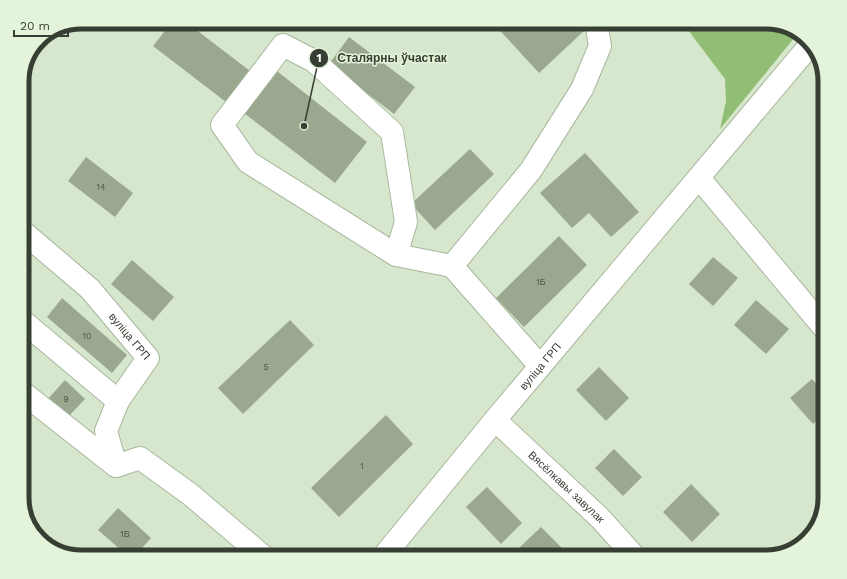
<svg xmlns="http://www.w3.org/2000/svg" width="847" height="579" font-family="'Work Sans',sans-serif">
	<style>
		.green { fill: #92bd74 }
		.building { fill: #99a88f }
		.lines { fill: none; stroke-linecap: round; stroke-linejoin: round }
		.minor-casing { stroke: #a8b89e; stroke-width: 24 }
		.minor { stroke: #fff; stroke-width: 22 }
		.labels { text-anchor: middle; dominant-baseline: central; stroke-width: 3; stroke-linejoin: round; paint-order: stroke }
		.number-label { font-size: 9px; fill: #50584a }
		.street-label { font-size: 11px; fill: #373e33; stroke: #e4f4da }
		.rim { fill: none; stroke: #373e33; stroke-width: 5 }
		.leader { fill: none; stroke: #373e33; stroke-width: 1.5 }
		.callout-dot { fill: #373e33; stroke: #e4f4da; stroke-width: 1.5 }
		.mark-label { font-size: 12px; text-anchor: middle; font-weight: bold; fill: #fff }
		.callout-label { font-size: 12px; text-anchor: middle; font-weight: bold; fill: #373e33; stroke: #e4f4da; stroke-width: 3; stroke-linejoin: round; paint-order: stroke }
	</style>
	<rect width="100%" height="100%" fill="#d7e7cd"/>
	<path class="green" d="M 682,22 L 766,22 L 799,32 L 720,129 L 726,101 L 725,79 Z"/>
	<g class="building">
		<path d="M 172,22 L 186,22 L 250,71 L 226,102 L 153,46 Z"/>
		<path d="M 492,22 L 582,22 L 587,28 L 539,73 Z"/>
		<path d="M 349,37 L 415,87 L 394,114 L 329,64 Z"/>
		<path d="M 273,68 L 367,142 L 335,183 L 240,110 Z"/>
		<path d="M 470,149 L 494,174 L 435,230 L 411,204 Z"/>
		<path d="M 585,153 L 639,212 L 611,237 L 589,213 L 572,228 L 540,193 Z"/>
		<path d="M 86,157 L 133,193 L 115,217 L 68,181 Z"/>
		<path d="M 559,236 L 587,265 L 524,327 L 496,298 Z"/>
		<path d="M 713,257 L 738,278 L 713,306 L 689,284 Z"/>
		<path d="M 132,260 L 174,297 L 153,321 L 111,284 Z"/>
		<path d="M 22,261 L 32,271 L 22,281 Z"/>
		<path d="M 62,298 L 127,355 L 112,373 L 47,317 Z"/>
		<path d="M 756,300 L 789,329 L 766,354 L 734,325 Z"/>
		<path d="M 290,320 L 314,345 L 243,414 L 218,388 Z"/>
		<path d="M 599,367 L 629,398 L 606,421 L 576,390 Z"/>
		<path d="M 812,379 L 825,394 L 825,414 L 813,424 L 790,398 Z"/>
		<path d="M 65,380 L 85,399 L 67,418 L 47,400 Z"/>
		<path d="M 386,415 L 413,444 L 339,517 L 311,488 Z"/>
		<path d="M 614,449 L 642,477 L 623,496 L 595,468 Z"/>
		<path d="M 691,484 L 720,514 L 692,542 L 663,512 Z"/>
		<path d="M 487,487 L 522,523 L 501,544 L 466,507 Z"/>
		<path d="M 118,508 L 151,538 L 134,557 L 129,557 L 98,530 Z"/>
		<path d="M 541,527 L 571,557 L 528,557 L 519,548 Z"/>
	</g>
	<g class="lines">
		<g class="minor-casing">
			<g id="minor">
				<path d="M 699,178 L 825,329"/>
				<path id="s1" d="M 22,231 L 90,289 L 148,358 L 118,401 L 106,431 L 116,466"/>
				<path d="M 396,255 L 406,222 L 392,132 L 314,61 L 283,45 L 222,125 L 248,162 L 396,255 L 452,266"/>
				<path d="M 25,323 L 118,401"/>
				<path d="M 540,366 L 452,266 L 531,170 L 582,89 L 600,46 L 596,22"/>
				<path d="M 22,392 L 116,466 L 140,458 L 191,495 L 264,557"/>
				<path id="s2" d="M 495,420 L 600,518 L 635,557"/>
				<path id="s3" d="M 383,557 L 495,420 L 810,45"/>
			</g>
		</g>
		<use href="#minor" class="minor"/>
	</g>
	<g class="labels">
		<g class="number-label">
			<text x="101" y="187">14</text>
			<text x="541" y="282">1Б</text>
			<text x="87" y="336">10</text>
			<text x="266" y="367">5</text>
			<text x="66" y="399">9</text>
			<text x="362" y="466">1</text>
			<text x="125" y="534">1В</text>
		</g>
		<g class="street-label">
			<text stroke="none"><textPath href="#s1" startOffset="151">вуліца ГРП</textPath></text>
			<text stroke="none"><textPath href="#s3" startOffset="247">вуліца ГРП</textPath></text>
			<text stroke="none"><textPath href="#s2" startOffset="98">Вясёлкавы завулак</textPath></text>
		</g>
	</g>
	<path d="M0 0H847V579H0ZM81 29H766A52 52 0 0 1 818 81V498A52 52 0 0 1 766 550H81A52 52 0 0 1 29 498V81A52 52 0 0 1 81 29Z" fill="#e4f4da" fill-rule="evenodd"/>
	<path class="rim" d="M81 29H766A52 52 0 0 1 818 81V498A52 52 0 0 1 766 550H81A52 52 0 0 1 29 498V81A52 52 0 0 1 81 29Z"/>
	<path class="leader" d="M304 126L319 58"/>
	<g class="callout-dot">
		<circle cx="304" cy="126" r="4"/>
		<circle cx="319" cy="58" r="10"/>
	</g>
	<g class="mark-label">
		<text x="319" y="62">1</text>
	</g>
	<g class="callout-label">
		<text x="392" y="62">Сталярны ўчастак</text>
	</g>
	<path d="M14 30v6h54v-6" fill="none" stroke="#373e33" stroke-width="2"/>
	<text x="20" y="30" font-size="12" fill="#373e33" stroke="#e4f4da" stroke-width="3" paint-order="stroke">20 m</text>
</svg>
